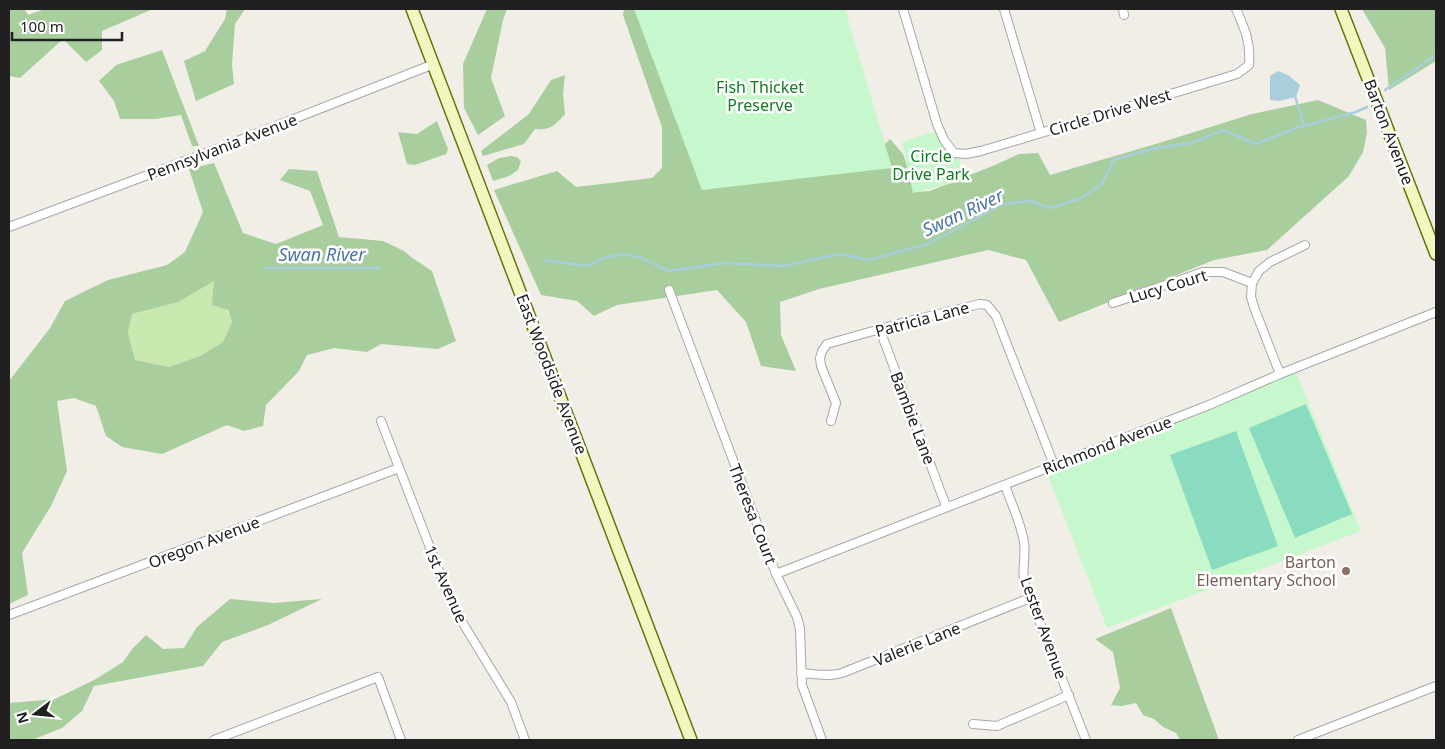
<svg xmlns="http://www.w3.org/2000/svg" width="1445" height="749" font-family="'Noto Sans',sans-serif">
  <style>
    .grass { fill: #c8e8af }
    .forest { fill: #a9ce9e; fill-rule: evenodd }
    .park { fill: #c7f8cd }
    .pitch { fill: #89dcc0 }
    .water { fill: #a9cedc }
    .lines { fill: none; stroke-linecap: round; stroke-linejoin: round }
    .stream { stroke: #a9cedc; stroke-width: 2.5 }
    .street-casing { stroke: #a7a7a7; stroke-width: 10 }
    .secondary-casing { stroke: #647509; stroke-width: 14 }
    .street { stroke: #fff; stroke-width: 8 }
    .secondary { stroke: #f1f7be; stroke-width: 11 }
    .education-dot { fill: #8d6e63; stroke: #fff; stroke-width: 2 }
    .labels { text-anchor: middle; stroke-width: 5; stroke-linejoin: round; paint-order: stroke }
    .park-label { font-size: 16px; fill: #107c1f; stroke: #fff }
    .street-label { font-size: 16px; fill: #202020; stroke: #fff }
    .education-label { font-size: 16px; fill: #785e54; stroke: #fff; text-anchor: end }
    .water-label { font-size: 18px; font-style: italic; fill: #4c74a5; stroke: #fff }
  </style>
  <rect width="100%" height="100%" fill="#f0eee7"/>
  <path class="grass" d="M214,280L232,322L223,342L200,356L169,367L135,360L128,333L132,314L178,302Z"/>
  <path class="forest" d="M9,9H25L28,15L45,9H153L102,31V50L86,62L63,39L20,78L9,76Z
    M227,9H245L235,24L232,64L234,84L196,101L184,61L205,51L225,19Z
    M487,9H507L503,20L491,78L505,116L478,135L464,108L463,64Z
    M624,9H838L885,144L890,139L903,154L916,192L930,191L995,165L1019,154L1038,153L1050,175L1159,143L1252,114L1318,100L1366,120L1367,133L1363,152L1349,176L1267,250L1214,260L1059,322L1026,260L988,250L819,289L780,302L781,335L796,371L761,366L746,322L717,290L617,305L594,316L577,301L541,295L494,190L557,171L576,187L652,178L662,168V127L623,15Z
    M1362,9H1436V61L1389,90L1385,48Z
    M162,50L199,146H192L181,115L155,119H120L114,101L99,81L116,65Z
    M565,75L563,94L565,114C555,125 550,131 535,129L524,144L483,156L481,151L529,114L551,80Z
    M437,121L448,149L446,154L415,165L407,164L398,132L417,134Z
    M511,156L517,157L521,161L518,170L509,176L493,181L487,165L499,158Z
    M214,163L243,233L276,244L323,225L310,191L280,180L289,169L317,171L339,237L383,241L404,251L411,257L432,271L456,341L438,349L381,344L367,352L334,348L307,355L299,371L266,405L263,426L244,431L227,425L162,454L122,447L106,436L96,406L74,398L57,401L67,471L51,506L22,553L28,595L9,604V381L50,328L65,301L108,280L167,265L185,252L203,212L189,169ZM214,281L212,305L228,310L232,322L223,342L200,356L169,367L135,360L128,333L132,314L178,302Z
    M230,599L274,603L322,599L268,625L222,642L203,666L94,686L82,711L62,728L32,740H9V703L55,699L96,679L123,662L133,648L146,635L163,649L184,648L197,627Z
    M1171,608L1219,740H1180L1176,733L1163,727L1154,719L1143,715L1136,703L1122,706L1111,705L1120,688L1113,652L1095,639Z"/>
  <path class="park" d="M634,9H845L892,168L702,190Z
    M936,131L961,157L957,182L913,193L902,142Z
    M1296,372L1361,531L1107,628L1046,470Z"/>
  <path class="pitch" d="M1306,404L1352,514L1295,538L1249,428Z
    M1236,431L1278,546L1212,570L1170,455Z"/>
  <path class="water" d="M1278,71L1288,75L1300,85L1296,97L1279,101L1270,100V76Z"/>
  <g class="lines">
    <path class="stream" d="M1385,90L1436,55
      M1295,96L1304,126
      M544,260L587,266L604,258L623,254L642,258L668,271L725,263L783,266L840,254L868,260L928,244L1003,204L1029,201L1051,208L1081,198L1102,184L1113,160L1155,148L1192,143L1223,130L1256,144L1296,128L1356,112L1367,107
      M265,268H379"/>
    <defs>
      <path id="street" d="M903,9L937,124L944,140L954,153L966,154L981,151L1237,74L1249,65C1251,43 1245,29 1236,9
        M1004,9L1041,133
        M1123,9L1124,15
        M9,227L217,149L434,64
        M669,290L776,574L797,617L800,629L802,685L822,740
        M1113,303L1203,272H1223L1252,283
        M880,330L946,506
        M1280,374L1255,310L1251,297L1252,283L1259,271L1270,262L1305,245
        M381,421L453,607L511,702L525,740
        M831,421L836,403L821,366L820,358L822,351L827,344L905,322L980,304L987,305L996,316L1054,465
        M1005,485C1011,503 1021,523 1024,542C1026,556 1022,569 1024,582L1086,740
        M776,574L1209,405L1280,374L1436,312
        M9,615L399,468
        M801,673C815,674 828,677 842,673L1030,598
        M973,724L997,726L1069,695
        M214,740L378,677L401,740
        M1298,740L1436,686"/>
      <path id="secondary" d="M412,9L691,740
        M1341,9L1436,254"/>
    </defs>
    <use href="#street" class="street-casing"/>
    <use href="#secondary" class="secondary-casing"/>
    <use href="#street" class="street"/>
    <use href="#secondary" class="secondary"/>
  </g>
  <circle class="education-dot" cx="1346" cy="571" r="5"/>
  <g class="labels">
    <g class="park-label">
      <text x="760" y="93">Fish Thicket<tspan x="760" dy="18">Preserve</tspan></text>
      <text x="931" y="162">Circle<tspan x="931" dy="18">Drive Park</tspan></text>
    </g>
    <g class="street-label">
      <text transform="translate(1110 112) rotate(-17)" y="6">Circle Drive West</text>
      <text transform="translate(1389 132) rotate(69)" y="6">Barton Avenue</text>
      <text transform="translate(222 147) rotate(-21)" y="6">Pennsylvania Avenue</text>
      <text transform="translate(1168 286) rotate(-17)" y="6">Lucy Court</text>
      <text transform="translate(922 319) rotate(-15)" y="6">Patricia Lane</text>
      <text transform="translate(552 374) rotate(69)" y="6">East Woodside Avenue</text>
      <text transform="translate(913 418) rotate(69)" y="6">Bambie Lane</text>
      <text transform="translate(1107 445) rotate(-21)" y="6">Richmond Avenue</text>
      <text transform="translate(753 514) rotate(69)" y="6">Theresa Court</text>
      <text transform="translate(204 542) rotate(-21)" y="6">Oregon Avenue</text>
      <text transform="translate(446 584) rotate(66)" y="6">1st Avenue</text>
      <text transform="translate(1044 628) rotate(70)" y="6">Lester Avenue</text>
      <text transform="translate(917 644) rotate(-22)" y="6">Valerie Lane</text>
    </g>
    <g class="education-label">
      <text x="1336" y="568">Barton<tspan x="1336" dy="18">Elementary School</tspan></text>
    </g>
    <g class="water-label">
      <text transform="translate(963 213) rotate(-25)" y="6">Swan River</text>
      <text x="322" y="261">Swan River</text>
    </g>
  </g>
  <rect width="1445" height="749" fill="none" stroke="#202020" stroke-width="20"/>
  <g transform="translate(35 714) rotate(254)" stroke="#ffffff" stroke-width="4" paint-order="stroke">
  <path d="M0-4L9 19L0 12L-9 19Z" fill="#202020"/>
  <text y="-8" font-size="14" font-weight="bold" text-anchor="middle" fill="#202020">N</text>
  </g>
  <path d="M12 32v8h110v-8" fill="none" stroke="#202020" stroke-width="2.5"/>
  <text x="20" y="32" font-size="15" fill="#202020" stroke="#ffffff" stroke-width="4" paint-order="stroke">100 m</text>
</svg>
